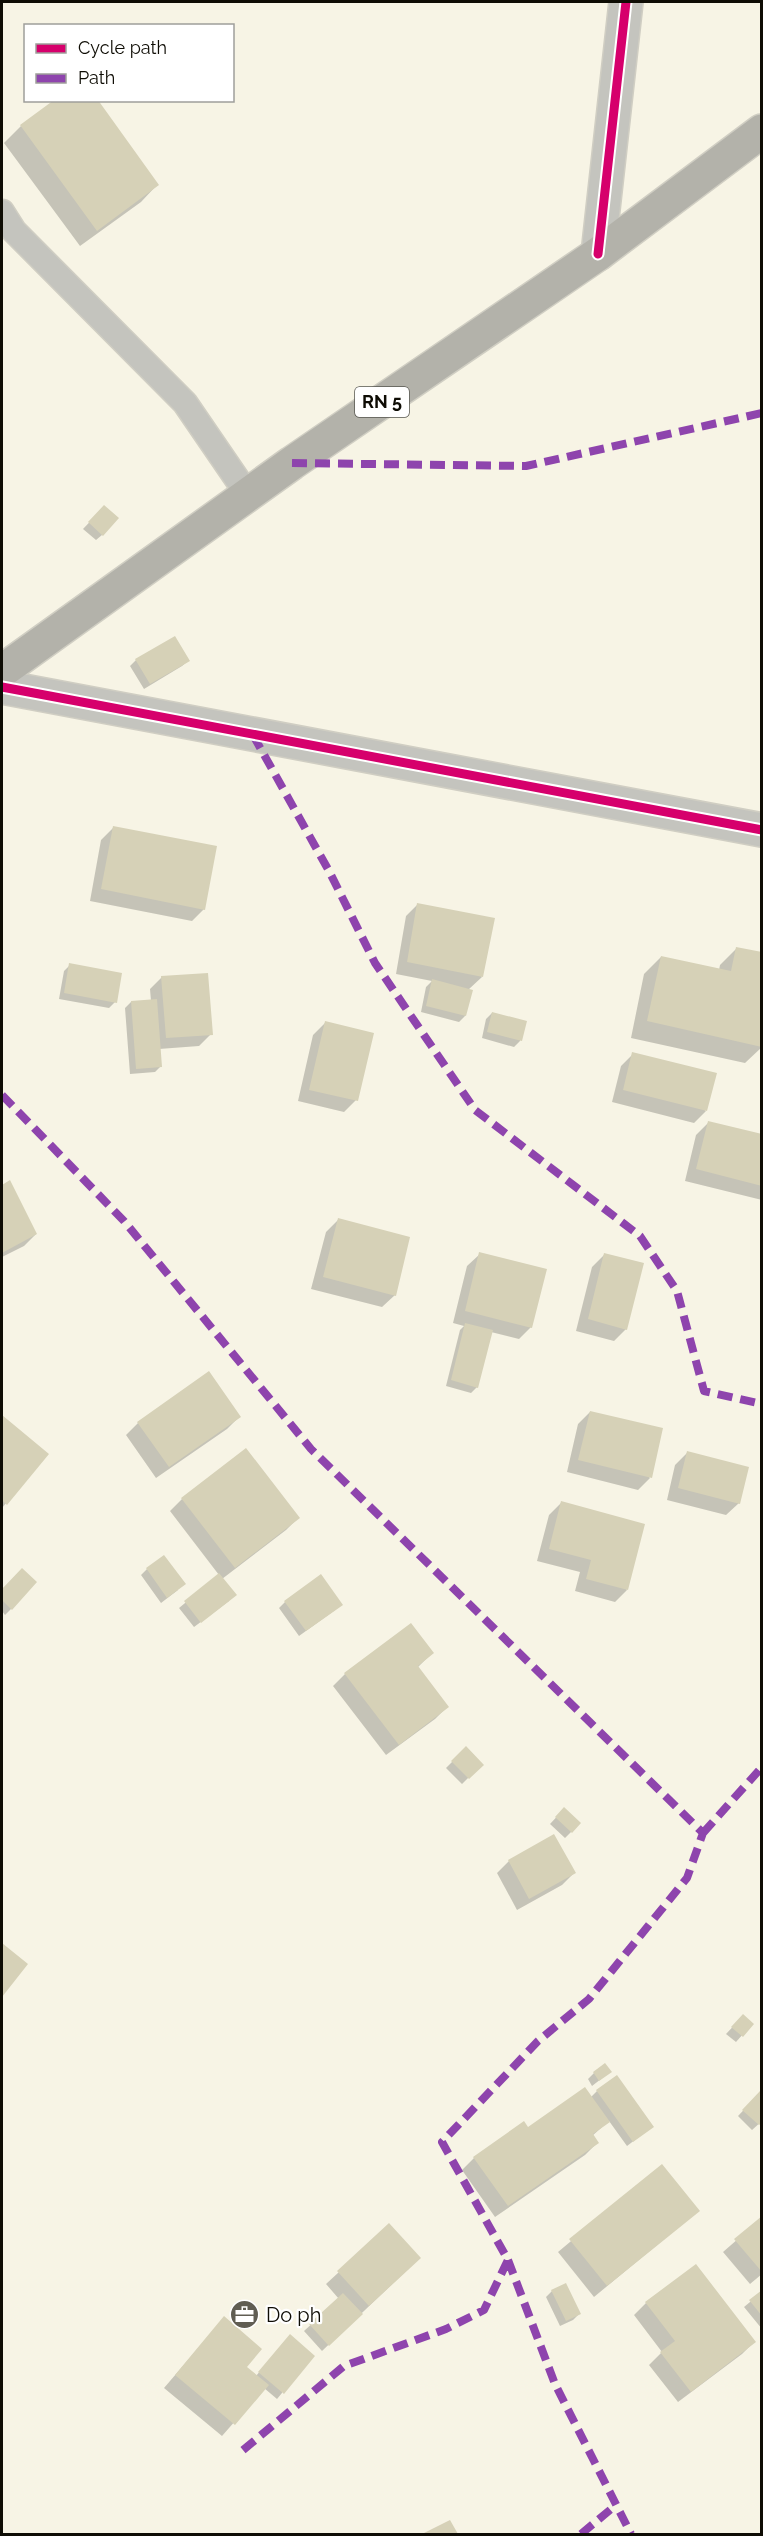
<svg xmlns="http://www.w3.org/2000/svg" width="763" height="2536" font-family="Raleway,sans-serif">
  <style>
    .shadow { fill: #0003 }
    .building { fill: #d6d1b7 }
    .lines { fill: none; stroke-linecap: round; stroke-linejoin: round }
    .lane-casing { stroke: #d0cec3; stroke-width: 27 }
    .street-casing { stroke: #d0cec3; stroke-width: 36 }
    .primary-casing { stroke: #d0cec3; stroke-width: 36 }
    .lane { stroke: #c4c4be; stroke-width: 24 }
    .street { stroke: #c4c4be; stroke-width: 33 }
    .primary { stroke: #b3b2aa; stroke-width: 33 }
    .quiet { stroke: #8e44ad; stroke-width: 8; stroke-dasharray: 15 8; stroke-linecap: butt }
    .cycleway-casing { stroke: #fff; stroke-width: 13 }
    .cycleway { stroke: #d6006c; stroke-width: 9 }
    .labels { text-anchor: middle; stroke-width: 4.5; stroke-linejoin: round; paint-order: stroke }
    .shield { fill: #fff; stroke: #56554f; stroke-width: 1.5 }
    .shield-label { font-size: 18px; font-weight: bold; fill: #0e0c04 }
    .poi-label { font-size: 20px; fill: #0e0c04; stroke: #fff; text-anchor: start }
  </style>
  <rect width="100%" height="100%" fill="#f7f4e5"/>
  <path class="shadow" d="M21,126L157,185L141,202L80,246L4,143Z
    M104,507L102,535L96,540L83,529Z
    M136,660L188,661L182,666L144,689L130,666Z
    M113,828L204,909L192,921L90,901L101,840Z
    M418,904L482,977L468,990L465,1016L459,1022L421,1012L426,987L432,981L396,974L406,916Z
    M737,948L762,954V1047L745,1063L631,1038L644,974L661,957L719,970L720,965Z
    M70,965L115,1002L109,1008L59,999L64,971Z
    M162,977L211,1034L199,1046L159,1049L161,1066L155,1072L130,1074L125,1008L131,1002L151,1001L150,989Z
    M492,1013L525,1022L520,1041L514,1047L482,1038L486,1019Z
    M325,1023L356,1100L344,1112L298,1101L313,1035Z
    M633,1054L706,1111L694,1123L612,1102L621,1066Z
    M708,1123L762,1136V1200L685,1181L696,1135Z
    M9,1182L36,1234L24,1246L2,1257V1186Z
    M338,1220L395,1295L382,1307L311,1289L326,1232Z
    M480,1254L531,1327L519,1339L491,1332L477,1387L471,1393L446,1386L460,1330L464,1326L453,1323L467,1266Z
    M604,1255L626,1329L614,1341L576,1331L592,1267Z
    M209,1373L239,1417L227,1429L156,1478L126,1435L138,1423Z
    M590,1412L650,1478L638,1490L567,1472L578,1424Z
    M2,1417L47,1454L2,1508Z
    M687,1453L739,1503L726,1515L667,1500L675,1465Z
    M182,1499L298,1518L286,1530L222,1579L229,1601L194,1627L179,1608L219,1575L170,1511Z
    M561,1503L627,1590L615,1602L575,1591L580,1572L537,1561L549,1515Z
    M147,1569L178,1590L161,1603L141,1575Z
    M22,1570L11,1609L5,1615L2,1611V1591Z
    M285,1602L335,1610L299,1636L279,1608Z
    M432,1653L417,1668L447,1707L435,1719L386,1755L333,1686L345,1674Z
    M465,1749L481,1765L462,1784L446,1768Z
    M564,1809L579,1824L565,1838L550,1824Z
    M509,1861L574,1873L562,1885L517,1910L497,1873Z
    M2,1945L26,1964L2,1994Z
    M743,2016L752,2024L736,2042L726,2034Z
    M610,2072L592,2086L588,2079L594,2073Z
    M597,2091L652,2127L627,2146L609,2121L592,2136L597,2143L585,2155L495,2217L462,2170L474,2158L591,2097Z
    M760,2093L762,2121L752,2130L738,2116Z
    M661,2166L698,2211L594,2297L558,2252Z
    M762,2218V2274L750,2284L723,2252Z
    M389,2226L407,2270L322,2351L304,2331L339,2299L326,2284Z
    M552,2291L579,2314L573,2320L560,2326L546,2297Z
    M762,2292V2329L744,2307Z
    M646,2303L754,2342L742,2354L678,2402L649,2365L662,2352L634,2315Z
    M224,2318L245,2367L256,2376L284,2342L282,2393L277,2399L264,2388L222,2436L164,2388Z"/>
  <path class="building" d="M54,100H98L159,185L97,231L20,125Z
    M104,505L119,518L103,536L88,522Z
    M175,636L190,661L150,684L135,659Z
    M113,826L217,846L205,910L101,889Z
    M417,903L495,918L483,977L407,962Z
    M736,947L762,952V1047L647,1021L661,956L731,971Z
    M69,963L122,973L117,1003L64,993Z
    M208,973L213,1035L166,1038L161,976Z
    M432,979L473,990L466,1016L426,1006Z
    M157,999L162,1067L136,1069L131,1001Z
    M492,1012L527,1021L522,1041L487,1032Z
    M325,1021L374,1033L358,1101L309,1090Z
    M632,1052L717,1073L707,1111L623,1090Z
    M708,1121L762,1134V1186L696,1169Z
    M10,1180L37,1234L2,1253V1185Z
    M338,1218L410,1237L396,1296L323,1277Z
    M479,1252L547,1269L532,1328L465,1311Z
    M604,1253L644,1263L627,1330L588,1319Z
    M465,1323L493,1330L478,1388L451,1380Z
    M209,1371L241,1417L169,1467L137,1422Z
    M590,1411L663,1428L652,1478L578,1460Z
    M2,1415L49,1454L7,1505L2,1500Z
    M246,1448L300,1518L235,1568L181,1498Z
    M687,1451L749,1467L740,1504L678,1488Z
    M561,1501L645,1524L628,1590L586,1579L591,1560L549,1549Z
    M164,1555L186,1584L167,1598L146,1568Z
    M22,1568L37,1582L12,1610L2,1600V1589Z
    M219,1573L237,1595L201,1623L184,1601Z
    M321,1574L343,1605L306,1631L284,1601Z
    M411,1623L434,1653L418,1666L449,1707L399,1745L344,1673Z
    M466,1746L484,1765L469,1779L451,1761Z
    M564,1807L581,1823L572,1833L555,1817Z
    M554,1834L576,1873L529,1899L508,1860Z
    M2,1943L28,1964L2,1997Z
    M743,2014L754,2024L743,2037L731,2027Z
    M605,2063L612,2072L599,2081L593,2072Z
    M617,2075L654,2127L633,2142L596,2090Z
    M585,2087L610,2122L593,2134L599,2143L508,2206L473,2157L524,2121L528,2127Z
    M760,2091L762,2123L759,2125L742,2110Z
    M662,2164L700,2211L607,2286L569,2239Z
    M762,2216V2272L734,2239Z
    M389,2223L421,2258L369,2306L337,2271Z
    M696,2264L756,2342L691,2392L660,2352L675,2341L645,2302Z
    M566,2283L581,2314L566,2321L551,2290Z
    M762,2290V2316L749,2300Z
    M343,2293L363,2314L329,2346L309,2324Z
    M224,2316L262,2349L247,2367L269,2385L235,2425L175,2375Z
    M290,2334L315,2356L284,2394L258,2372Z
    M450,2520L458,2534H422Z"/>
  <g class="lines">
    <defs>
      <path id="lane" d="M2,212L14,231L185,403L248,495"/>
      <path id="street" d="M598,254L626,2
        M2,687L762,830"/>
      <path id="primary" d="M2,671L292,463L598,254L762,131"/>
    </defs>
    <use href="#lane" class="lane-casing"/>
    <use href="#street" class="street-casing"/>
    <use href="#primary" class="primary-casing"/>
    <use href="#lane" class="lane"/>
    <use href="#street" class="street"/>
    <use href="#primary" class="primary"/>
    <path class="quiet" d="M292,463L526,466L762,413
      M253,735L329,871L375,963L475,1110L640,1236L677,1291L704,1391L762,1404
      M2,1095L124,1221L311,1449L703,1833L687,1878L589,1999L538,2041L442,2142L508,2260L484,2310L446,2329L344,2366L242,2451
      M703,1833L762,1767
      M508,2260L555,2384L631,2534
      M581,2534L616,2505"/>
    <defs>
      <path id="cycleway" d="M598,254L626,2
        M2,687L762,830"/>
    </defs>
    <use href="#cycleway" class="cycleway-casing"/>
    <use href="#cycleway" class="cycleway"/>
  </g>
  <defs>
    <symbol id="office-disc" viewBox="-11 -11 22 22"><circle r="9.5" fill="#605d53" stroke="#fff"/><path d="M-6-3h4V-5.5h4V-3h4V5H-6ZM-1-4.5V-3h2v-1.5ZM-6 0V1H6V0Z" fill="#fff"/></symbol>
  </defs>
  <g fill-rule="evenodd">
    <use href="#office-disc" x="228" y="2298" width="33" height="33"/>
  </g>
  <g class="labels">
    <rect class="shield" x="355" y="387" width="54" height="30" rx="4.5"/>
    <g class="shield-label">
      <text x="382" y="408">RN 5</text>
    </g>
    <g class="poi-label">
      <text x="266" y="2322">Do ph</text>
    </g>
  </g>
  <rect width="763" height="2536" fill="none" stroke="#0e0c04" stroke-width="6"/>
  <rect x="24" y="24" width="210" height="78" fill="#ffffff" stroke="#9f9e9b" stroke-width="1.5"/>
  <rect x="36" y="44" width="30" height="9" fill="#d6006c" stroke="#9f9e9b" stroke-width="1.5"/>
  <text x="78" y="54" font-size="18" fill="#0e0c04">Cycle path</text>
  <rect x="36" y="74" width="30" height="9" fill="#8e44ad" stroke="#9f9e9b" stroke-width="1.5"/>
  <text x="78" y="84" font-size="18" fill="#0e0c04">Path</text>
</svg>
